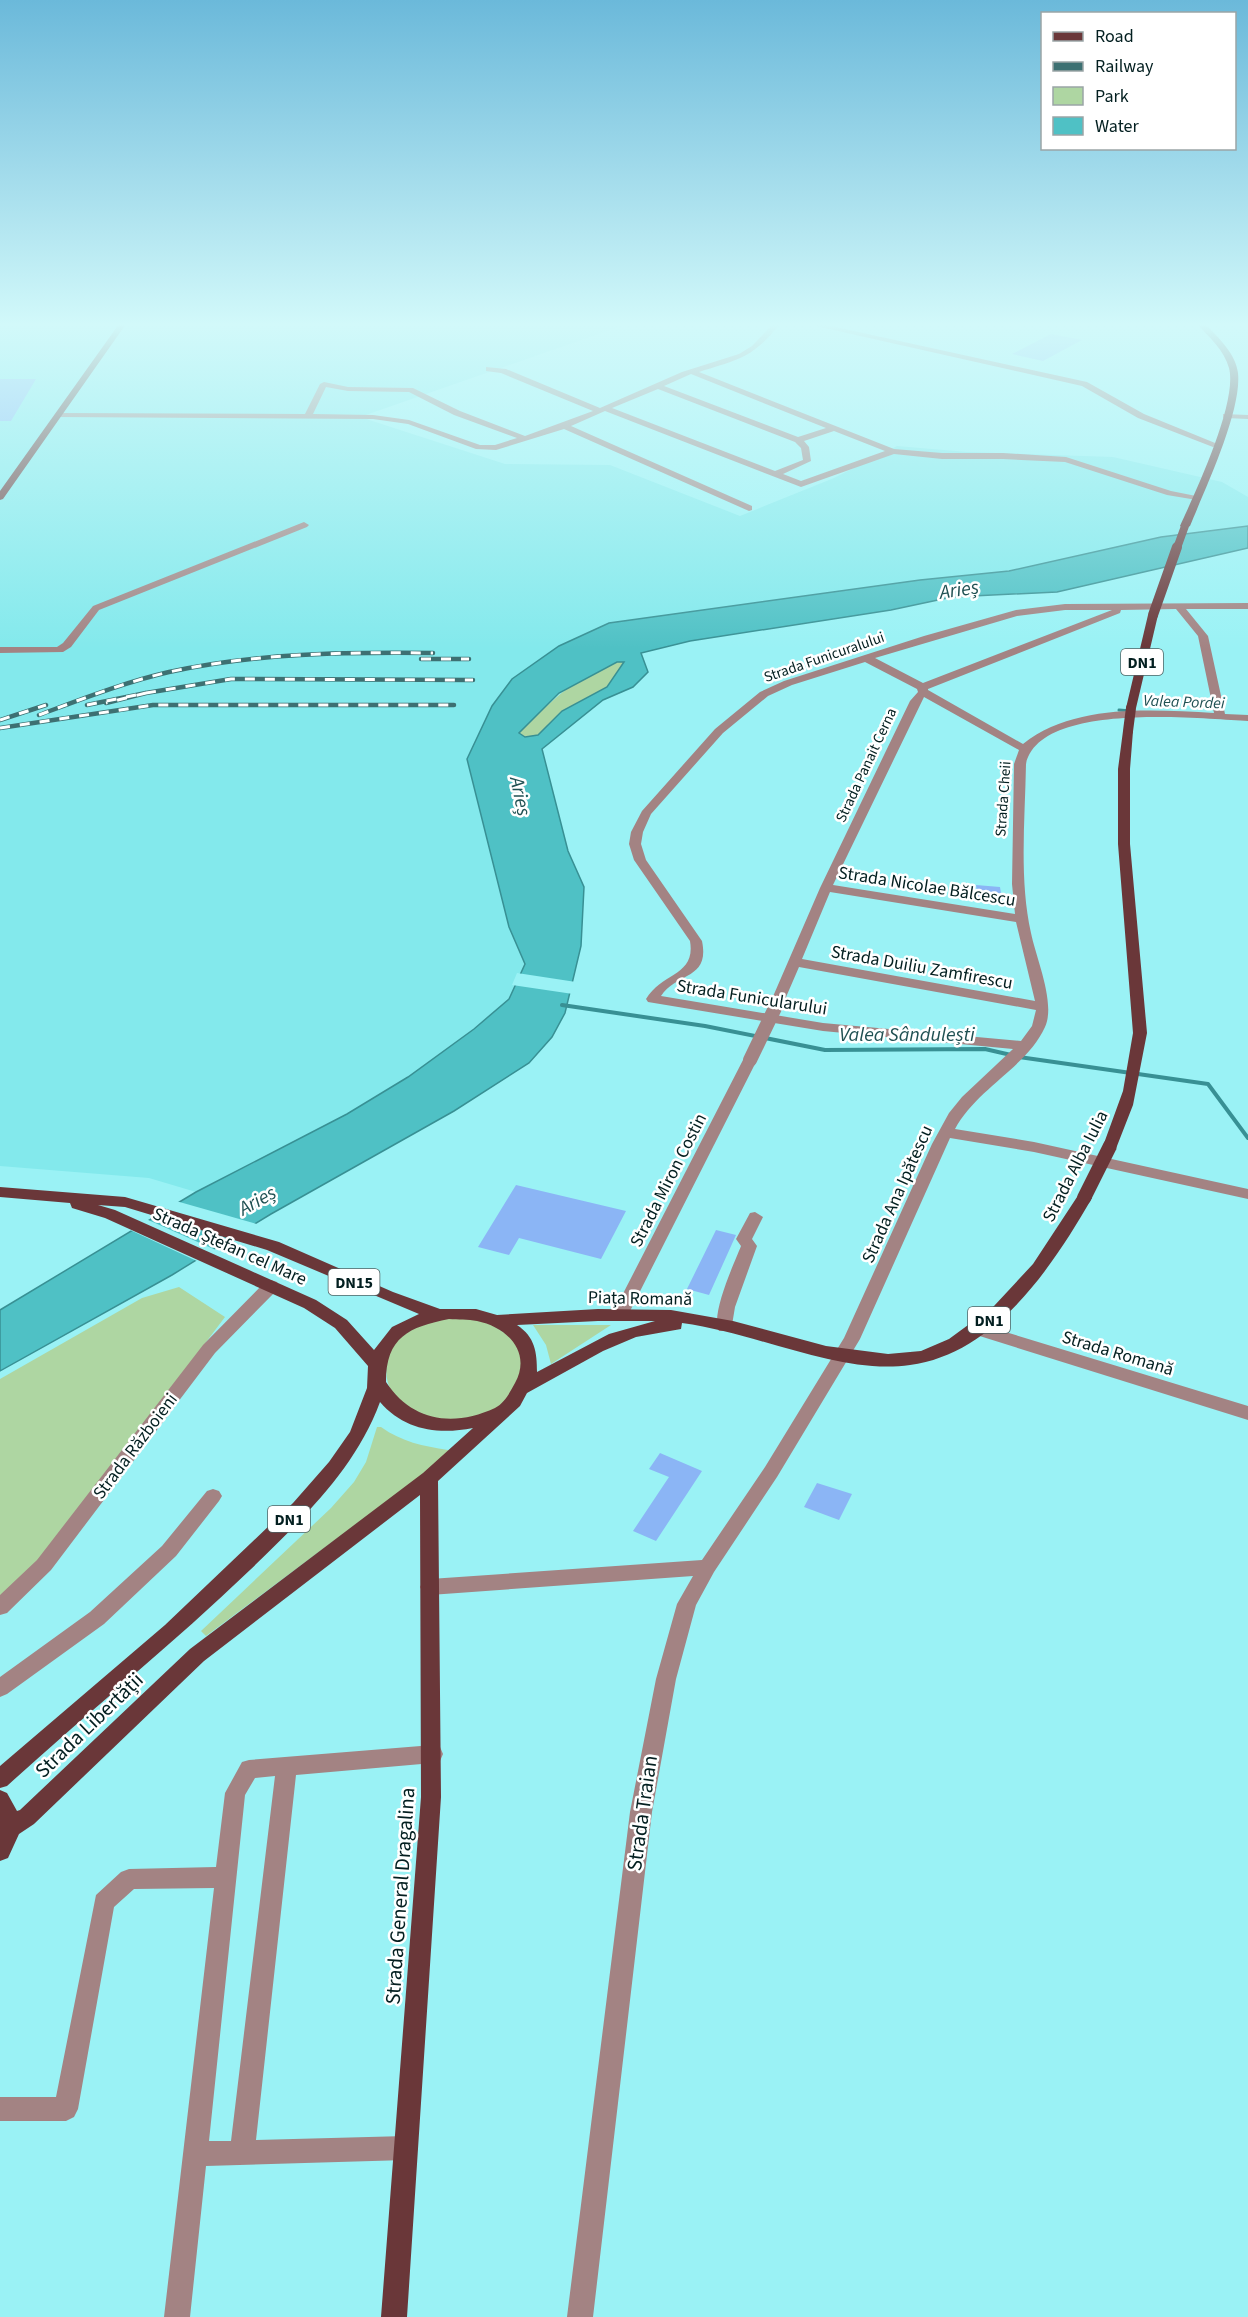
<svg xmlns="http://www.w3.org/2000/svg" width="1248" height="2317" font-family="'Source Sans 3',sans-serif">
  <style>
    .built { fill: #83e9ec }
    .green { fill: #aed6a2 }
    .water { fill: #4fc1c5; stroke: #389094; stroke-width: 1.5; fill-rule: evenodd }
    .pier { fill: #9af2f5 }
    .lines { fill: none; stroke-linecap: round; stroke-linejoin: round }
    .stream-far1 { stroke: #389094; stroke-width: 3 }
    .stream { stroke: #389094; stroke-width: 4 }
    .building { fill: #8bb5f5 }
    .minor { fill: #a38383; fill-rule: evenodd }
    .major { fill: #6a3739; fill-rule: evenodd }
    .rail-casing { stroke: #3d7072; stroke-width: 4.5 }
    .rail { stroke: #fff; stroke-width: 3; stroke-dasharray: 10; stroke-linecap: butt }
    .minor-bridge { stroke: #a38383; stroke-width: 14 }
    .major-bridge-far2 { stroke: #6a3739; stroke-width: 8 }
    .major-bridge-far1 { stroke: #6a3739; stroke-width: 10 }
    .major-bridge { stroke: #6a3739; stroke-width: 14 }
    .labels { text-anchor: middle; stroke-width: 5; stroke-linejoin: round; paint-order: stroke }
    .far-street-label { font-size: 15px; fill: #031f20; stroke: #fff }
    .shield { fill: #fff; stroke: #4f6263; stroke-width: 1.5 }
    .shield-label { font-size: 16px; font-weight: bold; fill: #031f20 }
    .far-water-label { font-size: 16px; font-style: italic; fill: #205153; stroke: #fff }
    .street-label { font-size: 18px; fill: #031f20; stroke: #fff }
    .water-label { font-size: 20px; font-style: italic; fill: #205153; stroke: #fff }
    .near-street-label { font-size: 21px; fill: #031f20; stroke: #fff }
  </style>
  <rect width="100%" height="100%" fill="#9af2f5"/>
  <path class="built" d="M0,324H627L360,417L505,464L610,465L740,516L834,478L897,446L967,452L1113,457L1222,482L1248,497V526L1161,537L1009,571L920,580L609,623L559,646L512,679L492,706L467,759L509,927L525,964L509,999L474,1029L408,1077L347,1114L196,1192L149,1178L0,1166Z"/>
  <path class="green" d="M625,661L607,687L562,711L538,735L525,737L519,733C546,706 585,666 625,661Z
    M179,1287L225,1317L40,1562L0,1600V1379L142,1298Z
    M436,1319H484L519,1343L525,1367C519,1378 513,1395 504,1403C471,1435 377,1422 387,1362C388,1350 396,1340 406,1333C415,1327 426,1323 436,1319Z
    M533,1325H611L551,1364L546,1345Z
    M377,1427H381C402,1442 423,1446 448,1450L449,1455L206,1636L201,1631L331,1508L354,1482L366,1462Z"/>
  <path class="water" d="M1248,526V548L1057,592L952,597L891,610L690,641L641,653L648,672L633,687L603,700L542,749L568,851L584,887L581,946L565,1013L552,1037L529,1063L454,1111L271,1214L172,1275L0,1371V1310L196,1192L347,1114L408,1077L474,1029L509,999L525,964L509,927L467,759L492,706L512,679L559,646L609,623L920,580L1009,571L1161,537ZM617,662H624L607,687L562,711L538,735L525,737L519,733L559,693Z"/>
  <path class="pier" d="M517,973L576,982L573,994L512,985Z
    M176,1201L260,1225L237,1239L155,1214Z
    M146,1219L218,1251L199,1262L128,1229Z"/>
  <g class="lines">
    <path class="stream-far1" d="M1119,710L1131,711"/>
    <path class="stream" d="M562,1005L705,1026L825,1050L985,1049L1011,1055
      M1019,1057L1208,1084L1248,1138"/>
  </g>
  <path class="building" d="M1051,334L1082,340L1043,361L1012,354Z
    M0,379H36L11,421H0Z
    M976,885L1000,887L1002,900L978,899Z
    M516,1185L626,1211L601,1259L519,1238L509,1255L478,1247Z
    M716,1230L736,1235L709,1295L687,1289Z
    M660,1453L702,1471L656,1541L633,1531L669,1477L649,1469Z
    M817,1483L852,1494L839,1520L804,1507Z"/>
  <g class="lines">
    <path class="minor" d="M773,324H780C751,359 740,359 699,372L894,449L942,453H1003L1066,457L1171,491L1201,497L1197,500L1167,495L1065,462L1003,459H942L894,454L801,487L605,411L571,426L752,506V510L749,511L564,429L496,450L476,449L408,424L373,419L59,417L55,415L59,413L305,414L320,384L324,382L348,387L413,388L460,411L525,436L593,411L501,373L486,371V367L506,369L600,408L682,372L739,354L752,346ZM691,374L826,428L798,437L664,386ZM326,387L348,391L409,392L454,415L517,438L495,445H480L409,420L373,415L313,414ZM658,389L795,442L801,448L803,460L775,471L612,408ZM834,431L885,451L801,481L783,474L811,461L809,447L804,441Z
      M807,324H822L1087,382L1144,414L1220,445L1213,447L1138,418L1082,386Z
      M1223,414L1248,415V419L1226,418H1223Z
      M304,522L309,525L307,527L99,610L71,647L63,652L0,653V647H57L63,643L93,606Z
      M1248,603V609H1186L1208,636L1225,714L1248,715V721C1199,719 1040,701 1026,764C1025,820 1019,879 1031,933C1036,958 1056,1003 1045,1027C1027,1067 977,1088 955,1129L1034,1142L1248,1189V1199L1034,1152L950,1138L860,1339L777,1477L714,1572L696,1605L676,1679L652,1812L593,2317H567L630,1812L656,1679L677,1604L693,1576L430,1595L423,1593L420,1587L423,1581L430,1579L702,1560L765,1467L844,1338L932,1144L949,1113L962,1097L1013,1049L823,1031L648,1002L646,999C662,972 696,976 690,941L634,860L629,844L631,832L642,811L715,729L760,692L784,681L924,636L1016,610L1065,604ZM1176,609L1198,636L1214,713C1152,710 1075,703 1023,744L928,690V689L1120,613L1121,610ZM1065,610H1112L923,683L875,658L1017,616ZM865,662L917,689L918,692L910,701L820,888L768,1008L770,1011H780L799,967L1036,1010L1032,1026L1021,1041L823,1023L661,996C677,972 710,980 702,941L646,860L641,844L643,832L651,814L723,733L768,696L792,685ZM924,697L1019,750L1014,764L1012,884L1015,914L833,885ZM830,892L1016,922L1035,1001L802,959Z
      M750,1056L757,1060L627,1317L625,1321H613L611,1317L743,1060Z
      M755,1212L763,1217L752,1239L757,1246L735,1307L731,1331H719C710,1315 734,1264 741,1246L736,1239L750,1213Z
      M271,1280L277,1282L279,1286L277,1290L215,1353L51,1570L7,1613L0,1615V1595L37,1560L203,1345L265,1282Z
      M976,1323L1248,1406V1420L970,1333L968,1329L970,1325Z
      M213,1489L219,1491L222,1496L219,1501L176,1556L104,1624L7,1694L0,1697V1677L90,1612L162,1546L207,1491Z
      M433,1745L440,1747L443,1754L440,1761L433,1763L296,1775L256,2140L406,2136L415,2139L418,2148L415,2157L406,2160L206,2166L190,2317H164L214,1888L134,1889L114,1907L78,2109L74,2117L66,2121H0V2097H56L96,1895L121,1872L129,1869L216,1867L225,1793L242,1762L249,1760ZM275,1776L231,2141H209L245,1795L255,1778Z"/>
    <path class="major" d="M119,324H126L3,499L0,500V491Z
      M1197,324H1205C1218,337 1236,354 1238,373C1242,411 1205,489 1190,526L1185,529L1180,526C1195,493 1238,402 1229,368C1224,350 1210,338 1197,324Z
      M1153,612L1158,615L1136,708L1131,711L1126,708L1148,615Z
      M1128,728L1133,731L1130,769V844L1147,1033L1133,1105L1117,1146L1110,1151L1103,1146L1123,1091L1133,1033L1118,844V769L1123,731Z
      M0,1187L125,1197L279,1242L393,1292L440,1309H476L497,1315L598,1309L671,1310L733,1321L826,1346L888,1354L921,1351L949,1339L994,1306L1033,1264L1079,1194H1089L1092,1198C1052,1267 996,1353 910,1365C883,1369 855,1365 828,1359C779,1348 732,1330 682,1323L681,1329L636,1337L603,1351L527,1393L520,1406L438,1481L441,1797L407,2317H381L421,1797L420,1495L204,1661L34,1824L19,1834L8,1858L0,1861V1790L7,1793L17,1811L20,1810L190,1649L423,1473L473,1428C438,1435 404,1430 380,1402C355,1470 301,1520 250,1570C172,1645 87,1713 7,1786L0,1788V1766L165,1625L293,1503L329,1462L350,1432L367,1388L368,1366L335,1328L304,1308L105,1218L72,1208L70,1203L0,1197ZM98,1205L125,1207L267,1250L419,1314L392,1327L374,1350L347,1320L316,1300L115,1210ZM449,1319C458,1320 468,1319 477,1321C507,1327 532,1352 515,1383C510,1392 505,1403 495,1408C454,1427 412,1422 386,1382C386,1337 409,1327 449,1319ZM598,1321H655L609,1334L537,1372C537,1352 535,1337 517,1325Z"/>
    <defs>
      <path id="rail" d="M421,659H469
        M146,693L231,679L473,680
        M87,705L146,693L106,703
        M39,715C82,699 125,682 169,672C256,653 345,652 433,653
        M0,720L46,705
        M0,728L153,705H454"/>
    </defs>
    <use href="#rail" class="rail-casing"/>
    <use href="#rail" class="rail"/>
    <path class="minor-bridge" d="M750,1060L775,1008"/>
    <path class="major-bridge-far2" d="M1177,548L1185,526"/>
    <path class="major-bridge-far1" d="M1153,615L1177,547
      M1128,731L1131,708"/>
    <path class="major-bridge" d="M1084,1198L1110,1146"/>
  </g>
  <linearGradient id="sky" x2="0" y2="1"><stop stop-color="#6bb9da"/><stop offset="0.5" stop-color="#d2f9fa"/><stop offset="1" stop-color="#d2f9fa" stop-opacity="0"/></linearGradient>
  <rect width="1248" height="649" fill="url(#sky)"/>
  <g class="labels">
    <g class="far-street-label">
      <text transform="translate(824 657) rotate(-19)" y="5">Strada Funicuralului</text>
      <text transform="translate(866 765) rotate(-65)" y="5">Strada Panait Cerna</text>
      <text transform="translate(1003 799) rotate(-86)" y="5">Strada Cheii</text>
    </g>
    <g class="shield">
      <rect x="1121" y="649" width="42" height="26" rx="4.5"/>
      <rect x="328.5" y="1269" width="51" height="26" rx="4.5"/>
      <rect x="968" y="1307" width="42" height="26" rx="4.5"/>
      <rect x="268" y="1506" width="42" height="26" rx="4.5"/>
    </g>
    <g class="shield-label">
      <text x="1142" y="668">DN1</text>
      <text x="354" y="1288">DN15</text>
      <text x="989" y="1326">DN1</text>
      <text x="289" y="1525">DN1</text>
    </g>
    <g class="far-water-label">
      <text transform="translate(1184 701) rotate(2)" y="6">Valea Pordei</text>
    </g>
    <g class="street-label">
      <text transform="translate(927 886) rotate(9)" y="6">Strada Nicolae Bălcescu</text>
      <text transform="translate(922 967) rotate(10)" y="6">Strada Duiliu Zamfirescu</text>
      <text transform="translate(752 997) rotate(9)" y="6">Strada Funicularului</text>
      <text transform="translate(1075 1166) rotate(-63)" y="6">Strada Alba Iulia</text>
      <text transform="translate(668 1180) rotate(-63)" y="6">Strada Miron Costin</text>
      <text transform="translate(897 1194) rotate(-66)" y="6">Strada Ana Ipătescu</text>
      <text transform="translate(230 1246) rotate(24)" y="6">Strada Ștefan cel Mare</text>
      <text transform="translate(640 1298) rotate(1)" y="6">Piața Romană</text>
      <text transform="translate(1118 1353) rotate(17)" y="6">Strada Romană</text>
      <text transform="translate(135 1446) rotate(-53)" y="6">Strada Războieni</text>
    </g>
    <g class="water-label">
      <text transform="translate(959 589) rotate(-8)" y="7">Arieș</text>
      <text transform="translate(521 796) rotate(78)" y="7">Arieș</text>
      <text x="907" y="1041">Valea Sândulești</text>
      <text transform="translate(257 1200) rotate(-29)" y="7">Arieș</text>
    </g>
    <g class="near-street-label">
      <text transform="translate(89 1725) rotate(-44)" y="7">Strada Libertății</text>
      <text transform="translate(642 1813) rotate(-82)" y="7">Strada Traian</text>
      <text transform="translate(400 1896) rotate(-86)" y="7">Strada General Dragalina</text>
    </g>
  </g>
  <rect x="1041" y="12" width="195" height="138" fill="#ffffff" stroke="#9aa5a6" stroke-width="1.5"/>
  <rect x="1053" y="32" width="30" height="9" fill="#6a3739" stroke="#9aa5a6" stroke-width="1.5"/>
  <text x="1095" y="42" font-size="18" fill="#031f20">Road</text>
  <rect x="1053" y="62" width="30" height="9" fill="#3d7072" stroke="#9aa5a6" stroke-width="1.5"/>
  <text x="1095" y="72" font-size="18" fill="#031f20">Railway</text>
  <rect x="1053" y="87" width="30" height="18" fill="#aed6a2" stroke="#9aa5a6" stroke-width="1.5"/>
  <text x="1095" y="102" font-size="18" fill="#031f20">Park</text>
  <rect x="1053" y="117" width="30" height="18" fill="#4fc1c5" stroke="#9aa5a6" stroke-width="1.5"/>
  <text x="1095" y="132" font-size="18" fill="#031f20">Water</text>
</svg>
